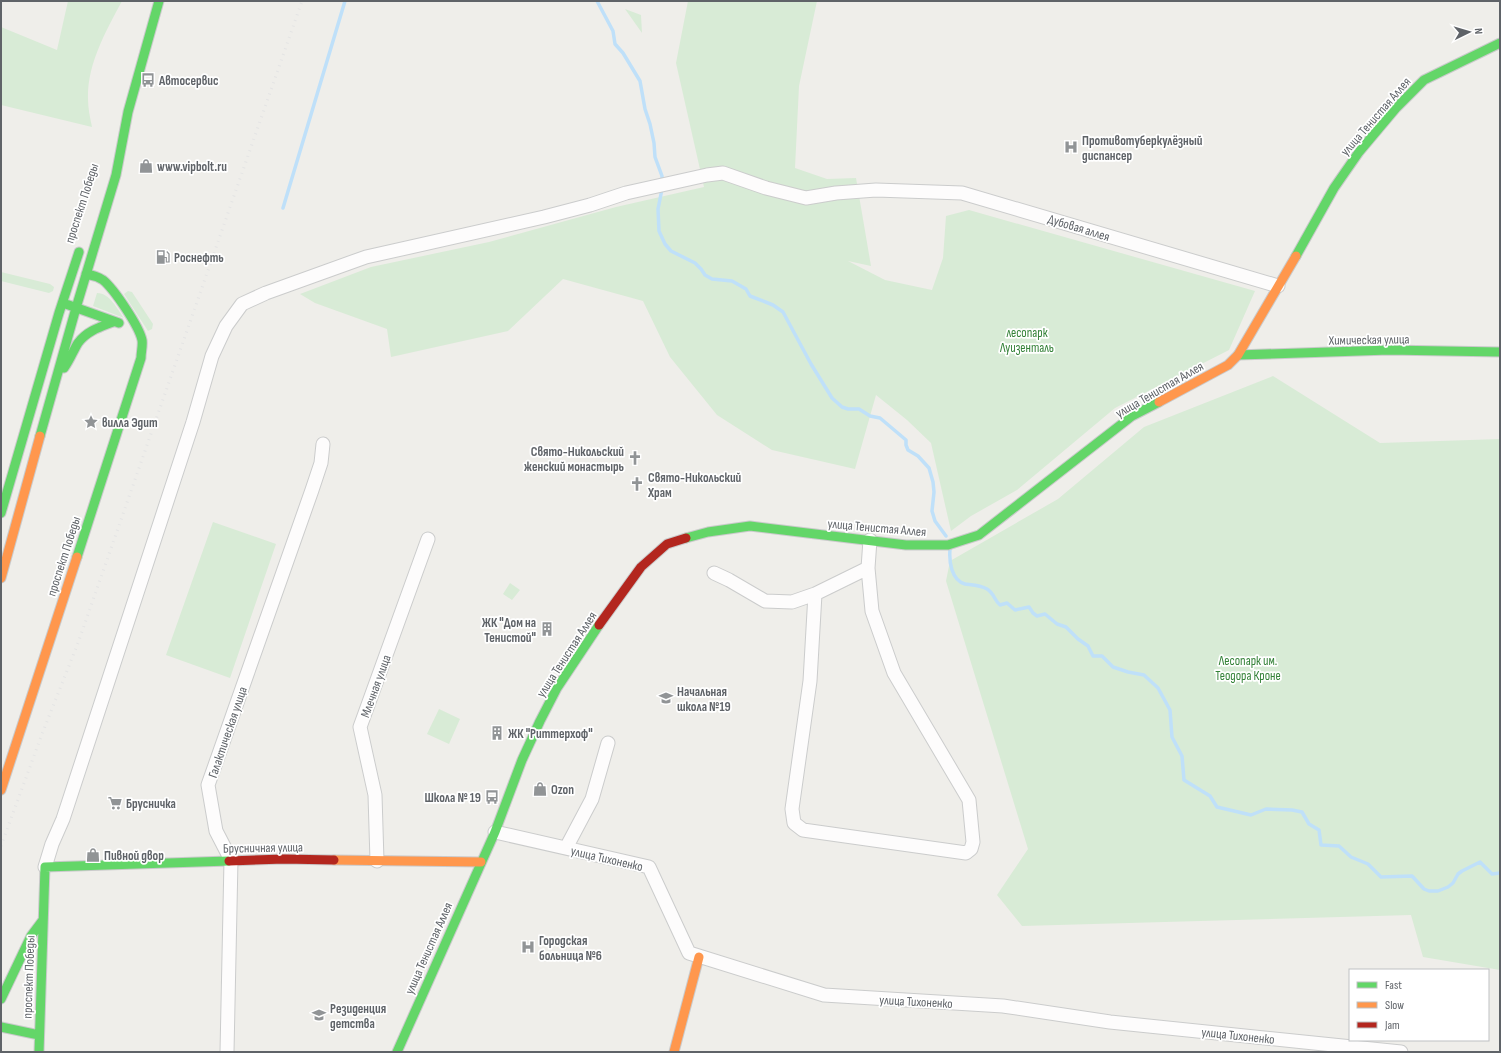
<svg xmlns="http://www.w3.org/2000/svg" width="1501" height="1053" font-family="'Sofia Sans Condensed',sans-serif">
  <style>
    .green { fill: #d8ebd6 }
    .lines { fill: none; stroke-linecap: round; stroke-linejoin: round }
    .stream { stroke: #bfe0f9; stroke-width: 3.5 }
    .street-casing { stroke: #cbcccc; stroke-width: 15 }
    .fast-casing { stroke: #cacacb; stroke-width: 11 }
    .slow-casing { stroke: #cacacb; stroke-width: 11 }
    .jam-casing { stroke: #cacacb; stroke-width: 11 }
    .street { stroke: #fdfcfc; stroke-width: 13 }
    .fast { stroke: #63d668; stroke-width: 9 }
    .slow { stroke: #ff974d; stroke-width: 9 }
    .jam { stroke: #b3261e; stroke-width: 9 }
    .rail { stroke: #e4e4e4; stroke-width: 3; stroke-dasharray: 1 5; stroke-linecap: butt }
    .labels { text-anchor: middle; stroke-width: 3.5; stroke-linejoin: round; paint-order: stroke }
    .poi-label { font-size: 13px; font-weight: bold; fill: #5f6368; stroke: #fff; text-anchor: start }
    .street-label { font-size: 13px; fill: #5f6368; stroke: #fff }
    .park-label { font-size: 13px; fill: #348238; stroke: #fff }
  </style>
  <rect width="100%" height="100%" fill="#efeeea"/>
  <path class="green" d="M68,1H122C106,31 87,64 88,99C88,108 90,118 92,127L1,105V27L57,50Z
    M688,1H817L799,86L795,168L827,179L856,178L871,266L848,261L885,280L932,290L943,258L946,216L969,210L1255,291L1229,350L1115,408L1017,490L971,516L951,531L931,443L907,420L876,395L855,469L772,450L717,415L670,357L643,301L563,279L508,331L391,357L387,329L315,303L300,294L371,267L489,242L616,207L704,187L676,63Z
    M625,9L641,15L642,33Z
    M1,272L50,284L54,287L53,291L49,293L1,281Z
    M128,291L132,292L153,324L152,329L148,331L124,294Z
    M97,293C110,293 117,309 124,318L93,306Z
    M1273,376L1380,443L1500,439V970L1423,957L1411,915L1022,926L997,895L1028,849L946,581L950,561L1058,499L1144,427Z
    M213,522L276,544L230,678L166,655Z
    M510,583L520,590L512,600L503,594Z
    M439,709L460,719L449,744L427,734Z"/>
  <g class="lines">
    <path class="stream" d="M597,1L613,31L615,44L623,53L640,81L645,109L650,124L654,143L655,157L662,176V182
      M662,189L658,209L659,231L665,244L671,251L695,263L701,269L705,275L712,279L732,281L746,289L750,296L773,305L783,312L811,364L832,398L842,407L848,409H859L870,416L880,418L906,440V445L908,450L918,456L929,468L933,482L934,492L932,511L935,521L946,536
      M283,208L345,1
      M950,549C949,561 951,580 965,584C973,585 980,585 987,589C994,593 994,600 1000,605L1007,603L1015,610L1029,607L1033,613L1037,616L1045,614L1057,624L1066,627L1078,639L1088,646L1093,656H1102L1113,667L1128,672L1144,675L1158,688L1170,710L1172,737L1182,756L1184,780L1210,796L1217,807L1251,815L1266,809L1292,810L1302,812L1309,824L1319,830L1321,845L1339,846L1351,857L1368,864L1381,877L1412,876L1424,889L1429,891H1438L1448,887L1453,883L1458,874L1462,871L1480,862L1492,874L1500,873"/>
    <defs>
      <path id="street" d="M714,573L729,580L765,601L792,602L815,594L868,568L870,540
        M815,594L810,681L792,809L794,823L803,830L966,853L971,849L973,842L969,800L894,673L872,611L868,568
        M495,832L649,867L689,953L824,995L1003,1006L1110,1022L1401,1052
        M566,848L592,799L608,743
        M377,861L375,795L360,727L428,539
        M45,867L52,844L63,819L193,422L212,356L226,326L242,304L266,293L366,257L544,217L590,205L626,193L707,175L723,173L766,188L806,198L836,193L876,190L962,193L1278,286
        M227,1052L231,860L216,831L208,785L312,490L321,463L323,444"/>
      <path id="fast" d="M1296,256L1334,188L1359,152L1396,108L1424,80L1500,43
        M63,303L119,323
        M1238,355L1389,350L1500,352
        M64,368C70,360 73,351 78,343C87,331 100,327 113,322
        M40,436L76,308L116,175L128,112L159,1
        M1,513L59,313L79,252
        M686,538L708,532L750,526L906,545H948L979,535L1132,416L1159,402
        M77,557L141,358C141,352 143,345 142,340C139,326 114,289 103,280C98,277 92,275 86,274
        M1,999L31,936L43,920
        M1,1027L39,1035
        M39,1052L45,867L229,861
        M397,1052L495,832L522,760L540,721L557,688L599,625"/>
      <path id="slow" d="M1159,402L1228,365L1238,355L1296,256
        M1,578L40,436
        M1,790L77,557
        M334,860L481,862
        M674,1052L699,957"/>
      <path id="jam" d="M599,625L641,567L667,544L686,538
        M229,861L284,859L334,860"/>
    </defs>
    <use href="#street" class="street-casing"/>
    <use href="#fast" class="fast-casing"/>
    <use href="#slow" class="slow-casing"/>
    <use href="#jam" class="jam-casing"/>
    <use href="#street" class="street"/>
    <use href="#fast" class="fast"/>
    <use href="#slow" class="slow"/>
    <use href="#jam" class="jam"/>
    <path class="rail" d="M1,846L42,734L78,643L302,1"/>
  </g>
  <defs>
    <symbol id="bus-bare" viewBox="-9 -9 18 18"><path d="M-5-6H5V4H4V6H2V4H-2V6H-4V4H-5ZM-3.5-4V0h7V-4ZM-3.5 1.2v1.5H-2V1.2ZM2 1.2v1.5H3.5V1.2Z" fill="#919496" stroke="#fff" stroke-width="2.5" paint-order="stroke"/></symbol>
    <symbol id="hospital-bare" viewBox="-9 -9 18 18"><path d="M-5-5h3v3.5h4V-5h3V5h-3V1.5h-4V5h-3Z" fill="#919496" stroke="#fff" stroke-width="2.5" paint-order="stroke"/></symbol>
    <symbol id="shop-bare" viewBox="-9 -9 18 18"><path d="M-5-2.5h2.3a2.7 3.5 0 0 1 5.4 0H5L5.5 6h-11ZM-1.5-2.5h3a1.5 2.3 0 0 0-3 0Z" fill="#919496" stroke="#fff" stroke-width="2.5" paint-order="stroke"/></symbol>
    <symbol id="fuel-bare" viewBox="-9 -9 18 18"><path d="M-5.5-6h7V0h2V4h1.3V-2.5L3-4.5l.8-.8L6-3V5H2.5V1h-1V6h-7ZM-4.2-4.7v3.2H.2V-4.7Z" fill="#919496" stroke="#fff" stroke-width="2.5" paint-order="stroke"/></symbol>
    <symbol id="sight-bare" viewBox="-9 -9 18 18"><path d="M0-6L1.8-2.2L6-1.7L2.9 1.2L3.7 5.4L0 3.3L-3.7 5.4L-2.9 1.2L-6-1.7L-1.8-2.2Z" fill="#919496" stroke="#fff" stroke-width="2.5" paint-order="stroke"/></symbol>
    <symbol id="church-bare" viewBox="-9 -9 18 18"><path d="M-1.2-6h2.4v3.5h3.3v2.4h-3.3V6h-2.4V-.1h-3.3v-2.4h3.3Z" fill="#919496" stroke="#fff" stroke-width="2.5" paint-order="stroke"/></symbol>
    <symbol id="building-bare" viewBox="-9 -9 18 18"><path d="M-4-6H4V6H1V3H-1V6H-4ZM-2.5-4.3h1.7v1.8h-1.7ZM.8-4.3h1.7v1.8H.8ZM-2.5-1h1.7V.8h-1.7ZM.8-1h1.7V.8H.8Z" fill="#919496" stroke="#fff" stroke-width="2.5" paint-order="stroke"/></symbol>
    <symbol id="school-bare" viewBox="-9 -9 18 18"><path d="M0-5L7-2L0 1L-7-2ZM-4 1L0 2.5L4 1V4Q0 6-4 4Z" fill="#919496" stroke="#fff" stroke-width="2.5" paint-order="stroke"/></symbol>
    <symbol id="supermarket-bare" viewBox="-9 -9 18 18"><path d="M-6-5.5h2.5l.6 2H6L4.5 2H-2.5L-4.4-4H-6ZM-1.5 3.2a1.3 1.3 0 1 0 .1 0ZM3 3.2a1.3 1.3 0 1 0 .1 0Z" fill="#919496" stroke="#fff" stroke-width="2.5" paint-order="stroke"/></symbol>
  </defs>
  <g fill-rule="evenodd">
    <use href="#bus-bare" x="138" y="70" width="20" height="20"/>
    <use href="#hospital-bare" x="1061" y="137" width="20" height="20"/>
    <use href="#shop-bare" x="136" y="156" width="20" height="20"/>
    <use href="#fuel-bare" x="153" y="247" width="20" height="20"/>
    <use href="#sight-bare" x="81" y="412" width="20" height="20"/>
    <use href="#church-bare" x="625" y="448" width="20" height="20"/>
    <use href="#church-bare" x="627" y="474" width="20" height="20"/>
    <use href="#building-bare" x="537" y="619" width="20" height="20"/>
    <use href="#school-bare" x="656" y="688" width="20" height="20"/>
    <use href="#building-bare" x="487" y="723" width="20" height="20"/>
    <use href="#shop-bare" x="530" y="779" width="20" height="20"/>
    <use href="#bus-bare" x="482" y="787" width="20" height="20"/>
    <use href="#supermarket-bare" x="105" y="793" width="20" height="20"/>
    <use href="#shop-bare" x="83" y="845" width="20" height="20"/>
    <use href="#hospital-bare" x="518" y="937" width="20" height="20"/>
    <use href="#school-bare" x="309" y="1005" width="20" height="20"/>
  </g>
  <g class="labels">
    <g class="poi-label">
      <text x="159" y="85">Автосервис</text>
      <text x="1082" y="145">Противотуберкулёзный<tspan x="1082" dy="15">диспансер</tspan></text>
      <text x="157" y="171">www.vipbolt.ru</text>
      <text x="174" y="262">Роснефть</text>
      <text x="102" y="427">вилла Эдит</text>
      <text x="624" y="456" text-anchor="end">Свято-Никольский<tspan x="624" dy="15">женский монастырь</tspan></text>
      <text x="648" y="482">Свято-Никольский<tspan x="648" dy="15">Храм</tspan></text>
      <text x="536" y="627" text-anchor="end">ЖК "Дом на<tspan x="536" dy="15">Тенистой"</tspan></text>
      <text x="677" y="696">Начальная<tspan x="677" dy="15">школа №19</tspan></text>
      <text x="508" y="738">ЖК "Риттерхоф"</text>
      <text x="551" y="794">Ozon</text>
      <text x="481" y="802" text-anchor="end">Школа № 19</text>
      <text x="126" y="808">Брусничка</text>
      <text x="104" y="860">Пивной двор</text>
      <text x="539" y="945">Городская<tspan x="539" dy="15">больница №6</tspan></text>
      <text x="330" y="1013">Резиденция<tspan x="330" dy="15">детства</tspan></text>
    </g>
    <g class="street-label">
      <text transform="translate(1375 116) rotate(-49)" y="5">улица Тенистая Аллея</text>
      <text transform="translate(81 203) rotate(-72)" y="5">проспект Победы</text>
      <text transform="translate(1079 227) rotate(17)" y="5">Дубовая аллея</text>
      <text transform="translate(1369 339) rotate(-1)" y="5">Химическая улица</text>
      <text transform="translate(1159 389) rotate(-30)" y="5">улица Тенистая Аллея</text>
      <text transform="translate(877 527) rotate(5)" y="5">улица Тенистая Аллея</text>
      <text transform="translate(63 556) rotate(-72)" y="5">проспект Победы</text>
      <text transform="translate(566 654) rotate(-57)" y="5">улица Тенистая Аллея</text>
      <text transform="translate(375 686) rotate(-70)" y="5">Млечная улица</text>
      <text transform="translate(227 732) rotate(-71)" y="5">Галактическая улица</text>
      <text transform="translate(263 847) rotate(-1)" y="5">Брусничная улица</text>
      <text transform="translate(607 858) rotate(13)" y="5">улица Тихоненко</text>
      <text transform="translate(428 948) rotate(-66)" y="5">улица Тенистая Аллея</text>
      <text transform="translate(28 977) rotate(-88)" y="5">проспект Победы</text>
      <text transform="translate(916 1001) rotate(3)" y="5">улица Тихоненко</text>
      <text transform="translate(1238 1035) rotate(6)" y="5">улица Тихоненко</text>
    </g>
    <g class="park-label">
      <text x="1027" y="337">лесопарк<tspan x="1027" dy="15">Луизенталь</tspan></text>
      <text x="1248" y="665">Лесопарк им.<tspan x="1248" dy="15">Теодора Кроне</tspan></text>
    </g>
  </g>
  <rect width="1501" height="1053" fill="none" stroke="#5f6368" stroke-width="4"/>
  <rect x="1349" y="969" width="140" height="72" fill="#ffffff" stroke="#bfc1c3"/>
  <rect x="1357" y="982" width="20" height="6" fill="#63d668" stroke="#bfc1c3"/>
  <text x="1385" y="989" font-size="12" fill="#5f6368">Fast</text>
  <rect x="1357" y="1002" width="20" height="6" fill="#ff974d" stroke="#bfc1c3"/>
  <text x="1385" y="1009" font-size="12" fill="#5f6368">Slow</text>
  <rect x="1357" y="1022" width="20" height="6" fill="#b3261e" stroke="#bfc1c3"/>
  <text x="1385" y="1029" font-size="12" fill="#5f6368">Jam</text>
  <g transform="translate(1469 32) rotate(85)" stroke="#ffffff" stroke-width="3" paint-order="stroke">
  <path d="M0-3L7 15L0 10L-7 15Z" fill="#5f6368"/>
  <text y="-6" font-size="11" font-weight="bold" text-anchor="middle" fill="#5f6368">N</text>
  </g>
</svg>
